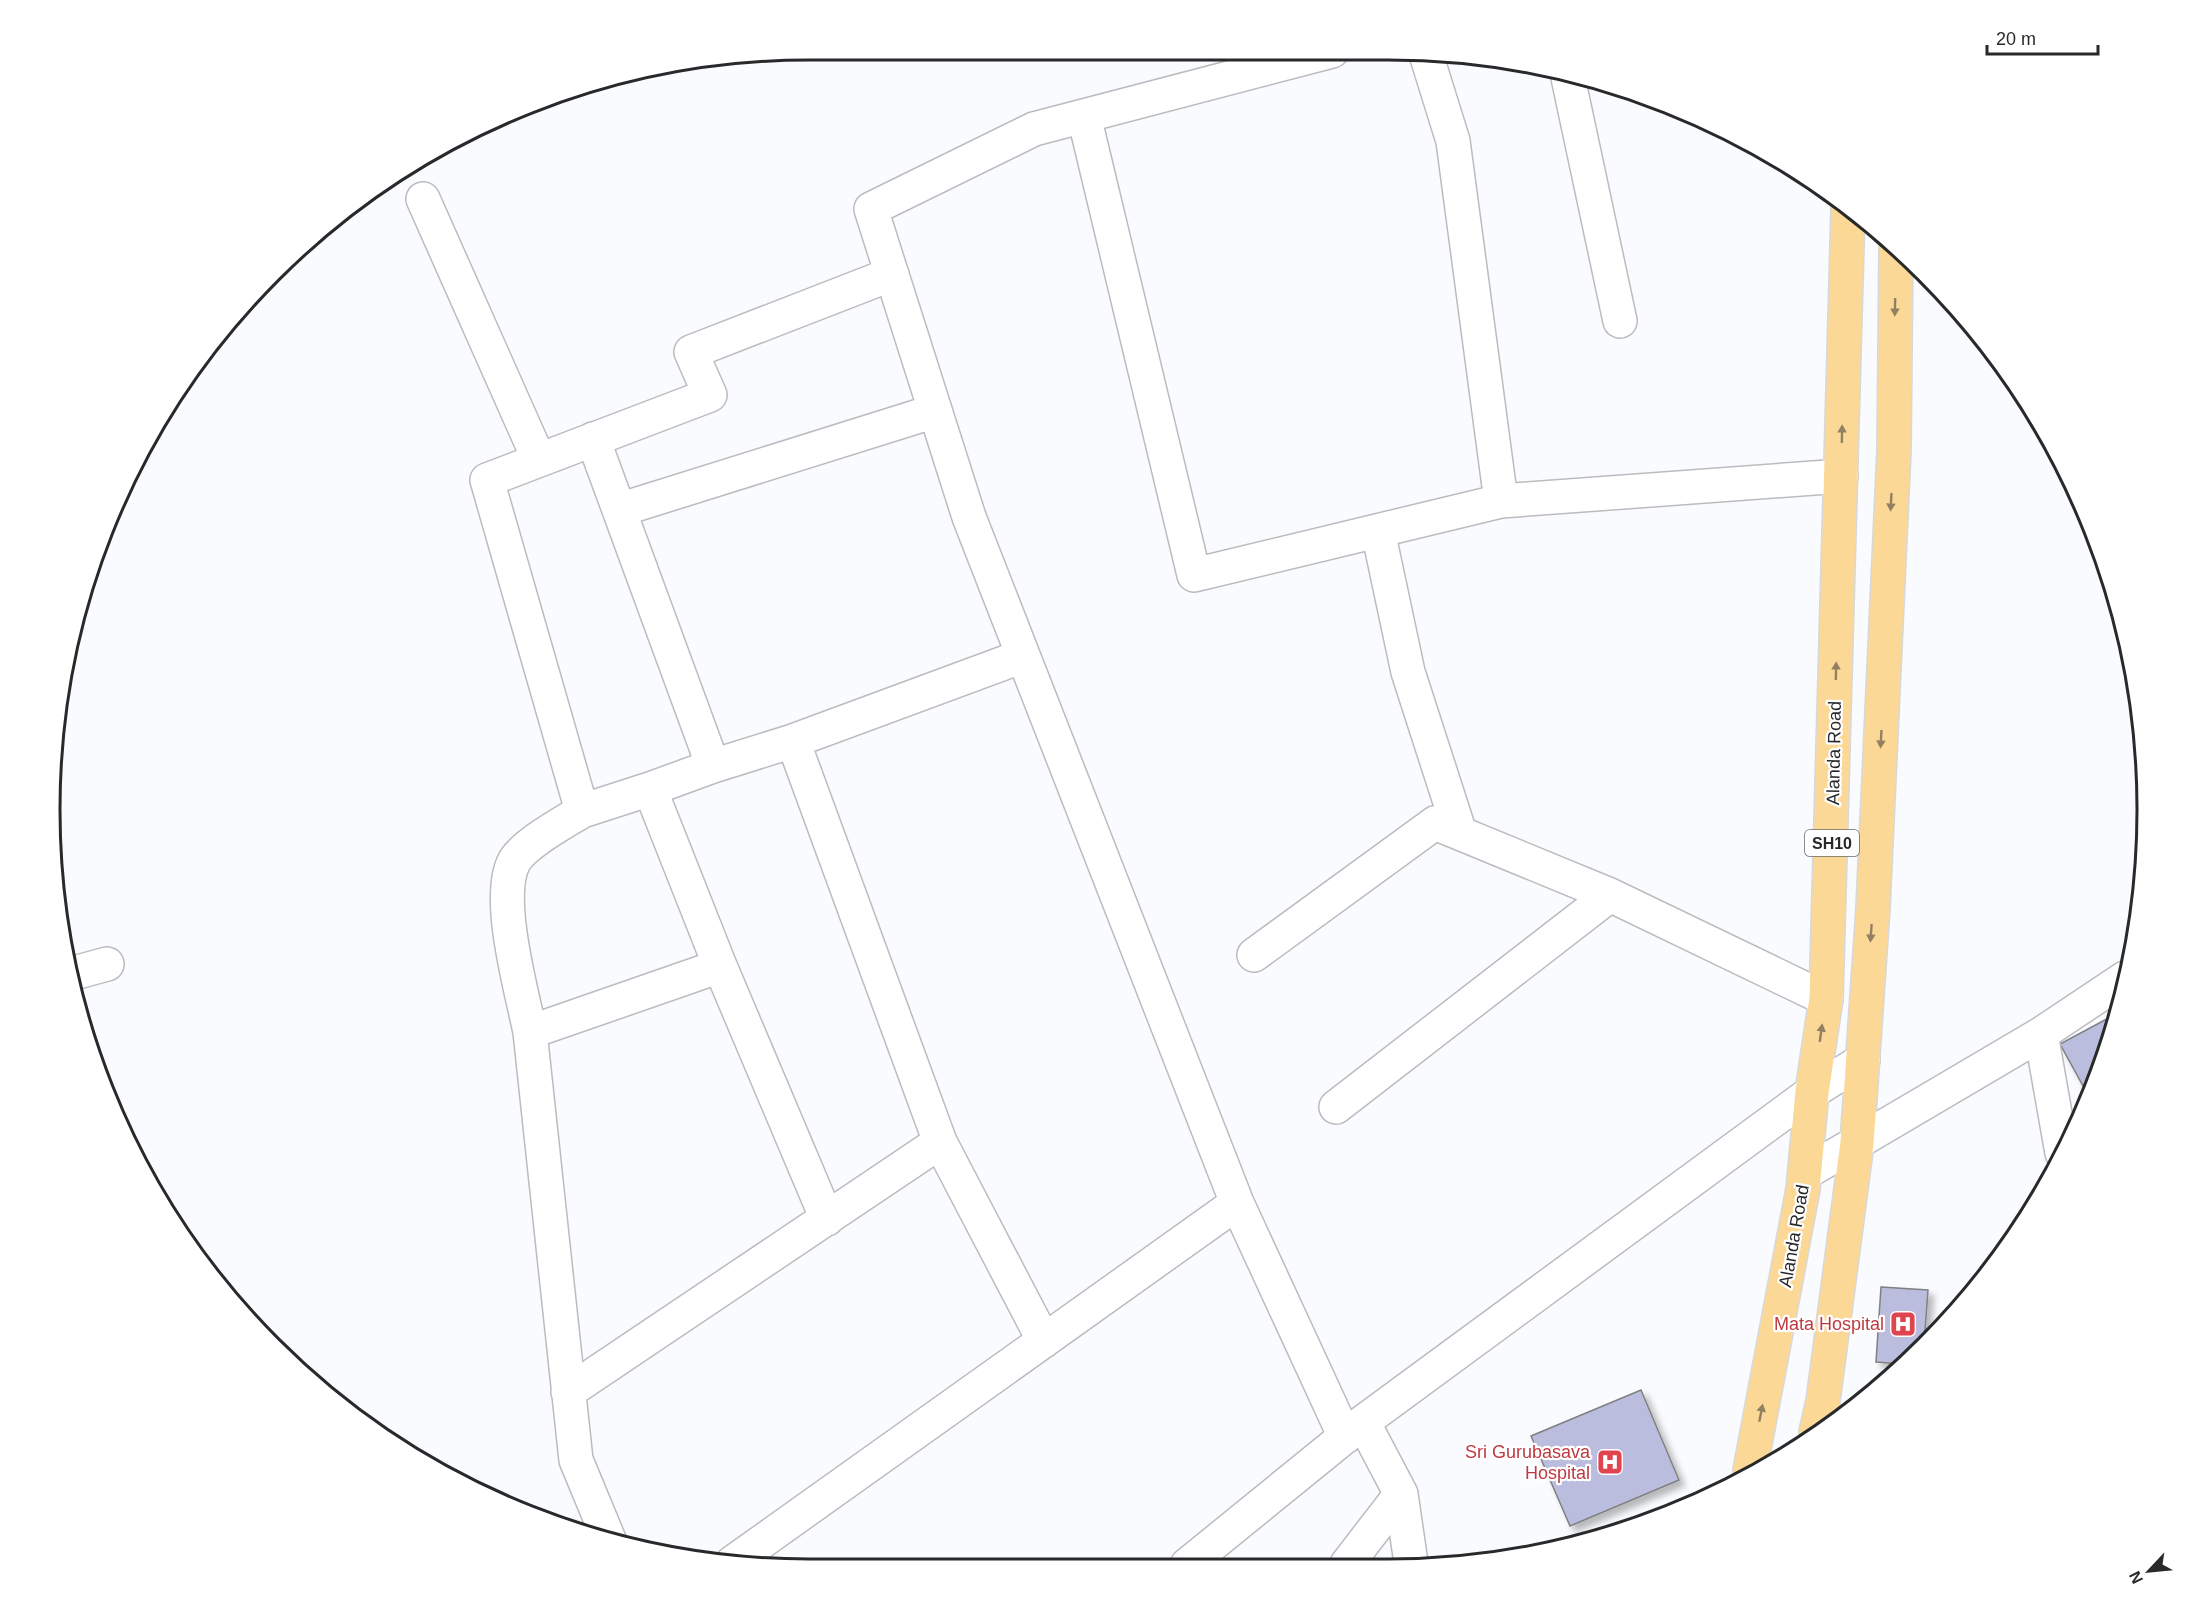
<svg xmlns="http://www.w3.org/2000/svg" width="2197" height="1619" font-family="Helvetica,sans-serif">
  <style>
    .building { fill: #babddd; stroke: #808083; stroke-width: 1.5; filter: url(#shadow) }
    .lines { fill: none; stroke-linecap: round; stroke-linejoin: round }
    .minor-casing { stroke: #bbbcbf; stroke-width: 36 }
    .major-casing { stroke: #d8d8d9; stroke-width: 36 }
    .minor { stroke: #fff; stroke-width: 33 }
    .major { stroke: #fcd897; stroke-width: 33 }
    .oneway { fill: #928060 }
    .labels { text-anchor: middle; stroke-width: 4.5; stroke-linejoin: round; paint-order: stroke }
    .shield { fill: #fff; stroke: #68696a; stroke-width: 1.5 }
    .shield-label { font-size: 16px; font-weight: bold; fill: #28292a }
    .street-label { font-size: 18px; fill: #28292a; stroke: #fff }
    .health-label { font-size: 18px; fill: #be3a42; stroke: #fff; text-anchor: end }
    .rim { fill: none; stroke: #28292a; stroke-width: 3 }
  </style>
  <defs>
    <filter id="shadow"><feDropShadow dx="5.5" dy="5.5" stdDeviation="3" flood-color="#0004"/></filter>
  </defs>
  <rect width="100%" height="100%" fill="#fafbfe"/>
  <path class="building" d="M2116,1014L2107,1054L2088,1095L2060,1044Z
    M1881,1287L1928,1290L1924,1344L1902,1364L1876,1362Z
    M1641,1390L1679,1480L1570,1526L1531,1436Z"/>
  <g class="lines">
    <defs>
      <path id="minor" d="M1425,51L1453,141L1501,501
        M1567,73L1620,321
        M1084,116L1194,575L1501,501L1841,476
        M423,199L539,460
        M593,439L713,766
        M619,510L935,411
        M1378,531L1408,672L1460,833
        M793,741L1023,656
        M1254,955L1435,823L1610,895L1826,999
        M720,966L827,1219
        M74,973L107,964
        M530,1032C522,992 494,895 515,860C527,842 563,823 582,811
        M2041,1034L2062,1153
        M1336,1107L1610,895
        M940,1142L1044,1341
        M1805,1173L2041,1034L2125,978
        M1237,1203L969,517L871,209L1034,129L1332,51
        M568,1392L940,1142L793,741L713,766L650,789
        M1401,1494L1411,1563
        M610,1542L576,1460L530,1032L720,966L650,789L582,811L487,480L710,395L691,352L892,274
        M732,1563L1237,1203L1345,1437
        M1347,1564L1401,1494L1363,1422L1812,1092L1863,1060
        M1187,1565L1363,1422"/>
      <path id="major" d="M1816,1432L1823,1401L1857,1143L1873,908L1894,450L1896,248
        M1750,1470L1803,1189L1812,1092L1826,999L1848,209"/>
    </defs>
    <use href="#minor" class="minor-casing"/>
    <use href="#major" class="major-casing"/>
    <use href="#minor" class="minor"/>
    <use href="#major" class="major"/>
  </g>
  <defs><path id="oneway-solid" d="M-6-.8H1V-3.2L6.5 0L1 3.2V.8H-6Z" transform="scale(1.5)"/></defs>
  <g class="oneway">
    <use href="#oneway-solid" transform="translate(1895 307) rotate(91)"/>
    <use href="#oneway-solid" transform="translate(1842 434) rotate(-89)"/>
    <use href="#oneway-solid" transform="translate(1891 502) rotate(93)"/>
    <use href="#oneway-solid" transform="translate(1836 671) rotate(-89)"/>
    <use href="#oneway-solid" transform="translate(1881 739) rotate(93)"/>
    <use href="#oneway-solid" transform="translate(1871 933) rotate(94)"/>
    <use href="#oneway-solid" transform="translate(1821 1033) rotate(-82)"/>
    <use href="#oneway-solid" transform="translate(1761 1413) rotate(-79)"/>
  </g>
  <defs>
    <symbol id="hospital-square" viewBox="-11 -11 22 22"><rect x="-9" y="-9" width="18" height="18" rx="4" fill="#e0444e" stroke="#fff"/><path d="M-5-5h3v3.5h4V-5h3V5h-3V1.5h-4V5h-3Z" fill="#fff"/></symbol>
  </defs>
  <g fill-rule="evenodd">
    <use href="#hospital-square" x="1888" y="1309" width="30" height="30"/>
    <use href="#hospital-square" x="1595" y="1447" width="30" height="30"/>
  </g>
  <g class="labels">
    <rect class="shield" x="1805" y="830" width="54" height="26" rx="4.5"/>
    <g class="shield-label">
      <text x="1832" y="849">SH10</text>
    </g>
    <g class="street-label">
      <text transform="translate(1834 753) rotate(-89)" y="6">Alanda Road</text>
      <text transform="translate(1794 1236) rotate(-80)" y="6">Alanda Road</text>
    </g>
    <g class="health-label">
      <text x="1884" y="1330">Mata Hospital</text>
      <text x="1590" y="1458">Sri Gurubasava<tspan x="1590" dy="21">Hospital</tspan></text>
    </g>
  </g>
  <path d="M0 0H2197V1619H0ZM809 60H1388A749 749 0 0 1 2137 809V810A749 749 0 0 1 1388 1559H809A749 749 0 0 1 60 810V809A749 749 0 0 1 809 60Z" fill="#fff" fill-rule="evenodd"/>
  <path class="rim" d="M809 60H1388A749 749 0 0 1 2137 809V810A749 749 0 0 1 1388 1559H809A749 749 0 0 1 60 810V809A749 749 0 0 1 809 60Z"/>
  <g transform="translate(2149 1571) rotate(244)" stroke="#ffffff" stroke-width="4.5" paint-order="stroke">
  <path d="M0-4.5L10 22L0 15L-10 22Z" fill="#28292a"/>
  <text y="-9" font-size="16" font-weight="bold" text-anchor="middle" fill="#28292a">N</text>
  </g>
  <path d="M1987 45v9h111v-9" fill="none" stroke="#28292a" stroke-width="3"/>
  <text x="1996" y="45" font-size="18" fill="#28292a" stroke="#ffffff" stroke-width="4.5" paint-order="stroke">20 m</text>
</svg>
